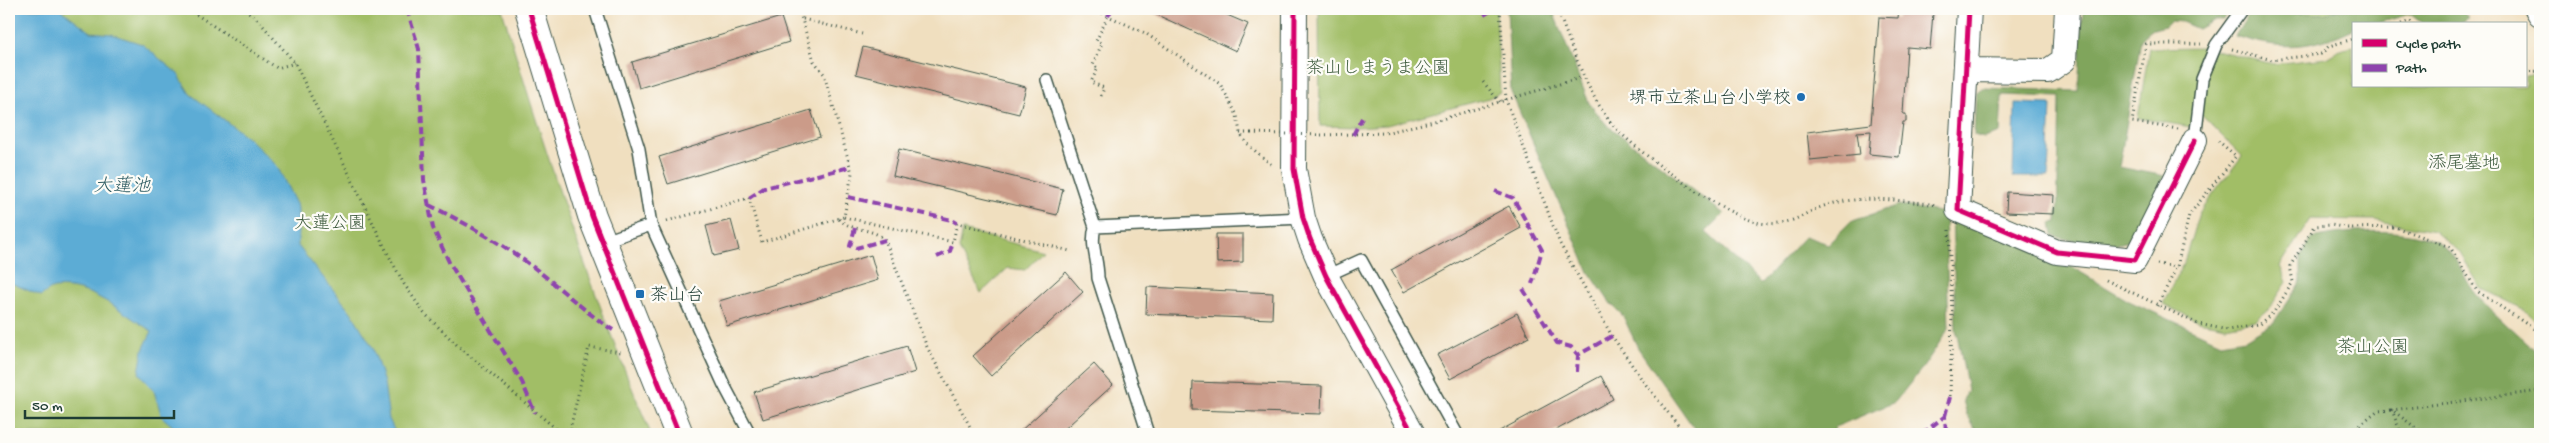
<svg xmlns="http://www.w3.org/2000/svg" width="2549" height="443" font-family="'Gochi Hand','Klee One',sans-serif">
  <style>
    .green { fill: #a1be66; stroke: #607e4d }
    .forest { fill: #80a55b; stroke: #507148 }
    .water { fill: #5bacd5; stroke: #3d7484 }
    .building { fill: #cb9b89 }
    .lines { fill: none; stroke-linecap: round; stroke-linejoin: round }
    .service-casing { stroke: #3e5549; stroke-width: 14 }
    .minor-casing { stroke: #3e5549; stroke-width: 26 }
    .tertiary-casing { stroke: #3e5549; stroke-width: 30 }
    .path { stroke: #3e5549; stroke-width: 3; stroke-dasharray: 1 4; stroke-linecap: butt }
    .service { stroke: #fff; stroke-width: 11 }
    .minor { stroke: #fff; stroke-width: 24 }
    .tertiary { stroke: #fff; stroke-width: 28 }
    .path-bridge { stroke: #3e5549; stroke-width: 3; stroke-dasharray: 1 4; stroke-linecap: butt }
    .quiet { stroke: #8e44ad; stroke-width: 4; stroke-dasharray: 8 4; stroke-linecap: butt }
    .cycleway-casing { stroke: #fdfcf7; stroke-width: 8 }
    .cycleway { stroke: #d6006c; stroke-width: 5 }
    .poi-dot { fill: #1f6fb2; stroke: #fdfcf7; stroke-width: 2 }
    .labels { text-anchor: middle; stroke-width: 4.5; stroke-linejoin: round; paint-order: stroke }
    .park-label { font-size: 18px; fill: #405d40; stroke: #fdfcf7 }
    .poi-label { font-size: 18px; fill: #1f3d34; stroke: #fdfcf7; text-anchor: end }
    .water-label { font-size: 19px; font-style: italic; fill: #315e64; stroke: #fdfcf7 }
  </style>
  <rect width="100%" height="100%" fill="#fdfcf7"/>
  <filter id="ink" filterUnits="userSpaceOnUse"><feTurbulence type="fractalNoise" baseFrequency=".02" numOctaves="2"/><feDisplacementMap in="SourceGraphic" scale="10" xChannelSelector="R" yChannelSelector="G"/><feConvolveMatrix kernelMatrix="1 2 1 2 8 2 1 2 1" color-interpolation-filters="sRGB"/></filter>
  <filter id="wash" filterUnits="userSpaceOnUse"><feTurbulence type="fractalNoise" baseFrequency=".0096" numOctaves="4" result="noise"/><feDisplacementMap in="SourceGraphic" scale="20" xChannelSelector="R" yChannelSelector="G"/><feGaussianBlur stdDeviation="1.12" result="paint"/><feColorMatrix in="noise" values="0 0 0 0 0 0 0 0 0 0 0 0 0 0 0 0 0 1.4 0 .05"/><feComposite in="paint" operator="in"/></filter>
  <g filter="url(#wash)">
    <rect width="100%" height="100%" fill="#f0dfbf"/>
    <path class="green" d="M9,9H502C545,153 592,295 651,434H9Z
      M1319,9H1496L1500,92L1489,98L1387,125L1357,127L1320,126Z
      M2263,9H2339L2324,14L2265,12Z
      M2353,46V86H2525V76L2540,74V325L2525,310L2481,288L2460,253L2434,231L2374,220L2310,219L2280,266L2287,282L2269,309L2256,320L2226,326L2198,321L2163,304L2184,262L2199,213L2242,156L2201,115L2191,127L2138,118L2149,48L2203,47L2273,64L2326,58L2338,51Z
      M963,230L1043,251L1025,270L1008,268L981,293L959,249Z"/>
    <path class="forest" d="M1507,9H1552L1589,103L1606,124L1724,214L1706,232L1761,284L1805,236L1828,244L1850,222L1899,205L1945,213L1949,328L1924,366L1895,402L1835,427L1833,434H1698L1638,348L1623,316L1611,304L1589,272L1511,92Z
      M2083,9H2231L2223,20H2214L2198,29L2182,22L2170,21L2165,26L2150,30L2141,40L2119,167L2165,176L2133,238C2112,252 2076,241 2053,236L2051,223L2057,222L2060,97L2002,95L2000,133L1984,138L1974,135L1976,94L1982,88L2078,91Z
      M2252,9L2282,13L2324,14L2339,9H2461L2468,18L2459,24H2423L2410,14L2375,24H2353V29C2309,50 2280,50 2235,36Z
      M1952,214L2055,257L2129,301L2221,343L2245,339L2274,322L2301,281V257L2312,238C2346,230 2419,225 2447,249C2459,261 2465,281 2476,294C2495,316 2519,335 2540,355V434H1978L1967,415L1963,400L1968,390L1956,329Z"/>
    <path class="water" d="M9,9H60L91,32L111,34L142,44L178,74L190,94L247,137L277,166L298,208V246L351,312L373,348L384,383L389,419L396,434H182L162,417L154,391L139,373L143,350L152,331C123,314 91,283 54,288C50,289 45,293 41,296L9,282Z
      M2015,103L2051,104L2048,177H2013Z"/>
    <g id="blocks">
      <path class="building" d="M1144,9H1213L1248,24L1236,51Z
        M1899,9H1909V12L1933,13L1930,49L1907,47L1903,114H1906V122H1903L1899,157L1869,154L1871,131L1857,132L1860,155L1810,160L1807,132L1871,124L1879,17L1898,18Z
        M781,17L789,42L639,88L632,62Z
        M863,47L1026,87L1019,114L856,74Z
        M811,110L820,137L668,184L659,157Z
        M899,149L1063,189L1057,215L893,176Z
        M2007,192L2054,195L2053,214L2006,212Z
        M1509,206L1521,228L1404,292L1391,270Z
        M731,220L739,250L714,256L706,226Z
        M1216,234H1243V262L1217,263Z
        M871,255L878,280L727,326L719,301Z
        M1066,272L1083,292L991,376L973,356Z
        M1147,287L1273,293L1272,319L1146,314Z
        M1517,313L1529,337L1450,379L1437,355Z
        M907,346L915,372L763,419L754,392Z
        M1094,364L1113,385L1059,434H1017Z
        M1601,376L1613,399L1549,434H1494Z
        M1193,382L1322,386L1321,414L1192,410Z"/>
    </g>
  </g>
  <g filter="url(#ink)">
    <use href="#blocks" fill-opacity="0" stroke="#3e5549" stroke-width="1"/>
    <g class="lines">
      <defs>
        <path id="service" d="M595,9L639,149L651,225L724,385L750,434
          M1047,80L1095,227
          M2195,140L2202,79L2216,45L2242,9
          M602,242L651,225
          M1326,276L1361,260L1457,434
          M1148,434L1098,278C1098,258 1090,246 1095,227L1303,218"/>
        <path id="minor" d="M1295,9L1294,169L1303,218L1310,239L1326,276L1413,434
          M1969,9L1958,210L2057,252L2135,260L2195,140
          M2537,9L2540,14
          M1966,70L2048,71L2064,60L2067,9"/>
        <path id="tertiary" d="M529,9L592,216L679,434"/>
      </defs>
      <use href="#service" class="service-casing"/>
      <use href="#minor" class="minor-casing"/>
      <use href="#tertiary" class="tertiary-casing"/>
      <path class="path" d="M188,9L277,68L295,63
        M245,9L258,20L295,63L387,252L404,284L424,313L458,346L562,434
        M1093,9L1145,33L1220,84L1237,115L1240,133L1246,143L1273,166
        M1500,9L1506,100L1560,244L1612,336L1643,381L1685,434
        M1557,9C1572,47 1584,85 1608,119C1627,146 1727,218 1760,223C1765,224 1773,224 1779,223C1798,221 1805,213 1821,207C1857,194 1900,200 1937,205
        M803,19L862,34
        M2401,24L2410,21L2414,24
        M2232,49L2272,60L2321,54L2329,46L2353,39
        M2525,72L2540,71
        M1483,82L1500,102
        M1101,96L1104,88L1091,82L1098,68L1093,65L1102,43L1096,41L1108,16
        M2178,129L2132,122L2146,44H2201
        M1240,133H1251
        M1321,135L1385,133L1442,119L1583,77
        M844,217L953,242L957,223L1070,251
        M839,219C852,232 872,227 885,240L927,347L974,434
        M667,221L749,198L762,242L844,217L852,173L824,74L814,61L799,9
        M1949,230L1952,314L1950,397
        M2157,264L2177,267
        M2106,280L2198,324L2228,330L2258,325L2274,312L2293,282L2290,266L2315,226L2331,225L2348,228L2395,227L2450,247L2477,291L2540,333
        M2157,306L2177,267L2189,215L2236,156L2217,140
        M569,434L589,347L621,352
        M2348,434L2377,411L2392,410L2424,434
        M2401,434L2392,410L2540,391"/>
      <use href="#service" class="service"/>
      <use href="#minor" class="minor"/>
      <use href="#tertiary" class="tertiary"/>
      <path class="path-bridge" d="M1251,133L1321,135"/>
      <path class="quiet" d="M407,9L419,49L424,180L433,228L449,262L522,382L535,413
        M1484,15L1494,9
        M1108,16L1112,9
        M1353,135L1362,118
        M1495,191L1513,198L1542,250L1532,284
        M848,197L952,220L957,223
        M749,198L764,188L850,167
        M429,205C461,221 493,238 522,259C554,281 580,309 613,330
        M855,228L850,246L856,248L885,240
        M937,257L950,251L953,242
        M1523,289L1557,343L1571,347L1578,355
        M1577,372L1578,355L1612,336
        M1945,416L1950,397
        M968,434L973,433
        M1922,434L1945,416L1946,434"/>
      <defs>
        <path id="cycleway" d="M529,9L592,216L679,434
          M1295,9L1294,169L1303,218L1310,239L1326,276L1413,434
          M1969,9L1958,210L2057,252L2135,260L2195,140"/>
      </defs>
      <use href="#cycleway" class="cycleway-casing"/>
      <use href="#cycleway" class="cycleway"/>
    </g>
  </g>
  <g class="poi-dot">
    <circle cx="1801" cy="97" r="5"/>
    <rect x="635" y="289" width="10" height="10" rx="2.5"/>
  </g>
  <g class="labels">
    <g class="park-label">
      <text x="1378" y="73">茶山しまうま公園</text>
      <text x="2464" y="168">添尾墓地</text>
      <text x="330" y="228">大蓮公園</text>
      <text x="2373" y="352">茶山公園</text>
    </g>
    <g class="poi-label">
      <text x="1791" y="103">堺市立茶山台小学校</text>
      <text x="650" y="300" text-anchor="start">茶山台</text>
    </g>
    <g class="water-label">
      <text x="122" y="191">大蓮池</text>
    </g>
  </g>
  <rect width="2549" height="443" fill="none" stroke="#fdfcf7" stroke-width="30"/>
  <rect x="2352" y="22" width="175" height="65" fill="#fdfcf7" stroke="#a4b0a9"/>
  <rect x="2362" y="39" width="25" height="8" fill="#d6006c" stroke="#a4b0a9"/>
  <text x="2396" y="48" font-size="15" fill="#1f3d34">Cycle path</text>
  <rect x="2362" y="64" width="25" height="8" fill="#8e44ad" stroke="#a4b0a9"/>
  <text x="2396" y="72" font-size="15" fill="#1f3d34">Path</text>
  <path d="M25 410v8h149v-8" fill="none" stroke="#1f3d34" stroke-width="2.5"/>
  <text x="32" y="410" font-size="15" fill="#1f3d34" stroke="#fdfcf7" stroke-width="4" paint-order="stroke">50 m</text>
</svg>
